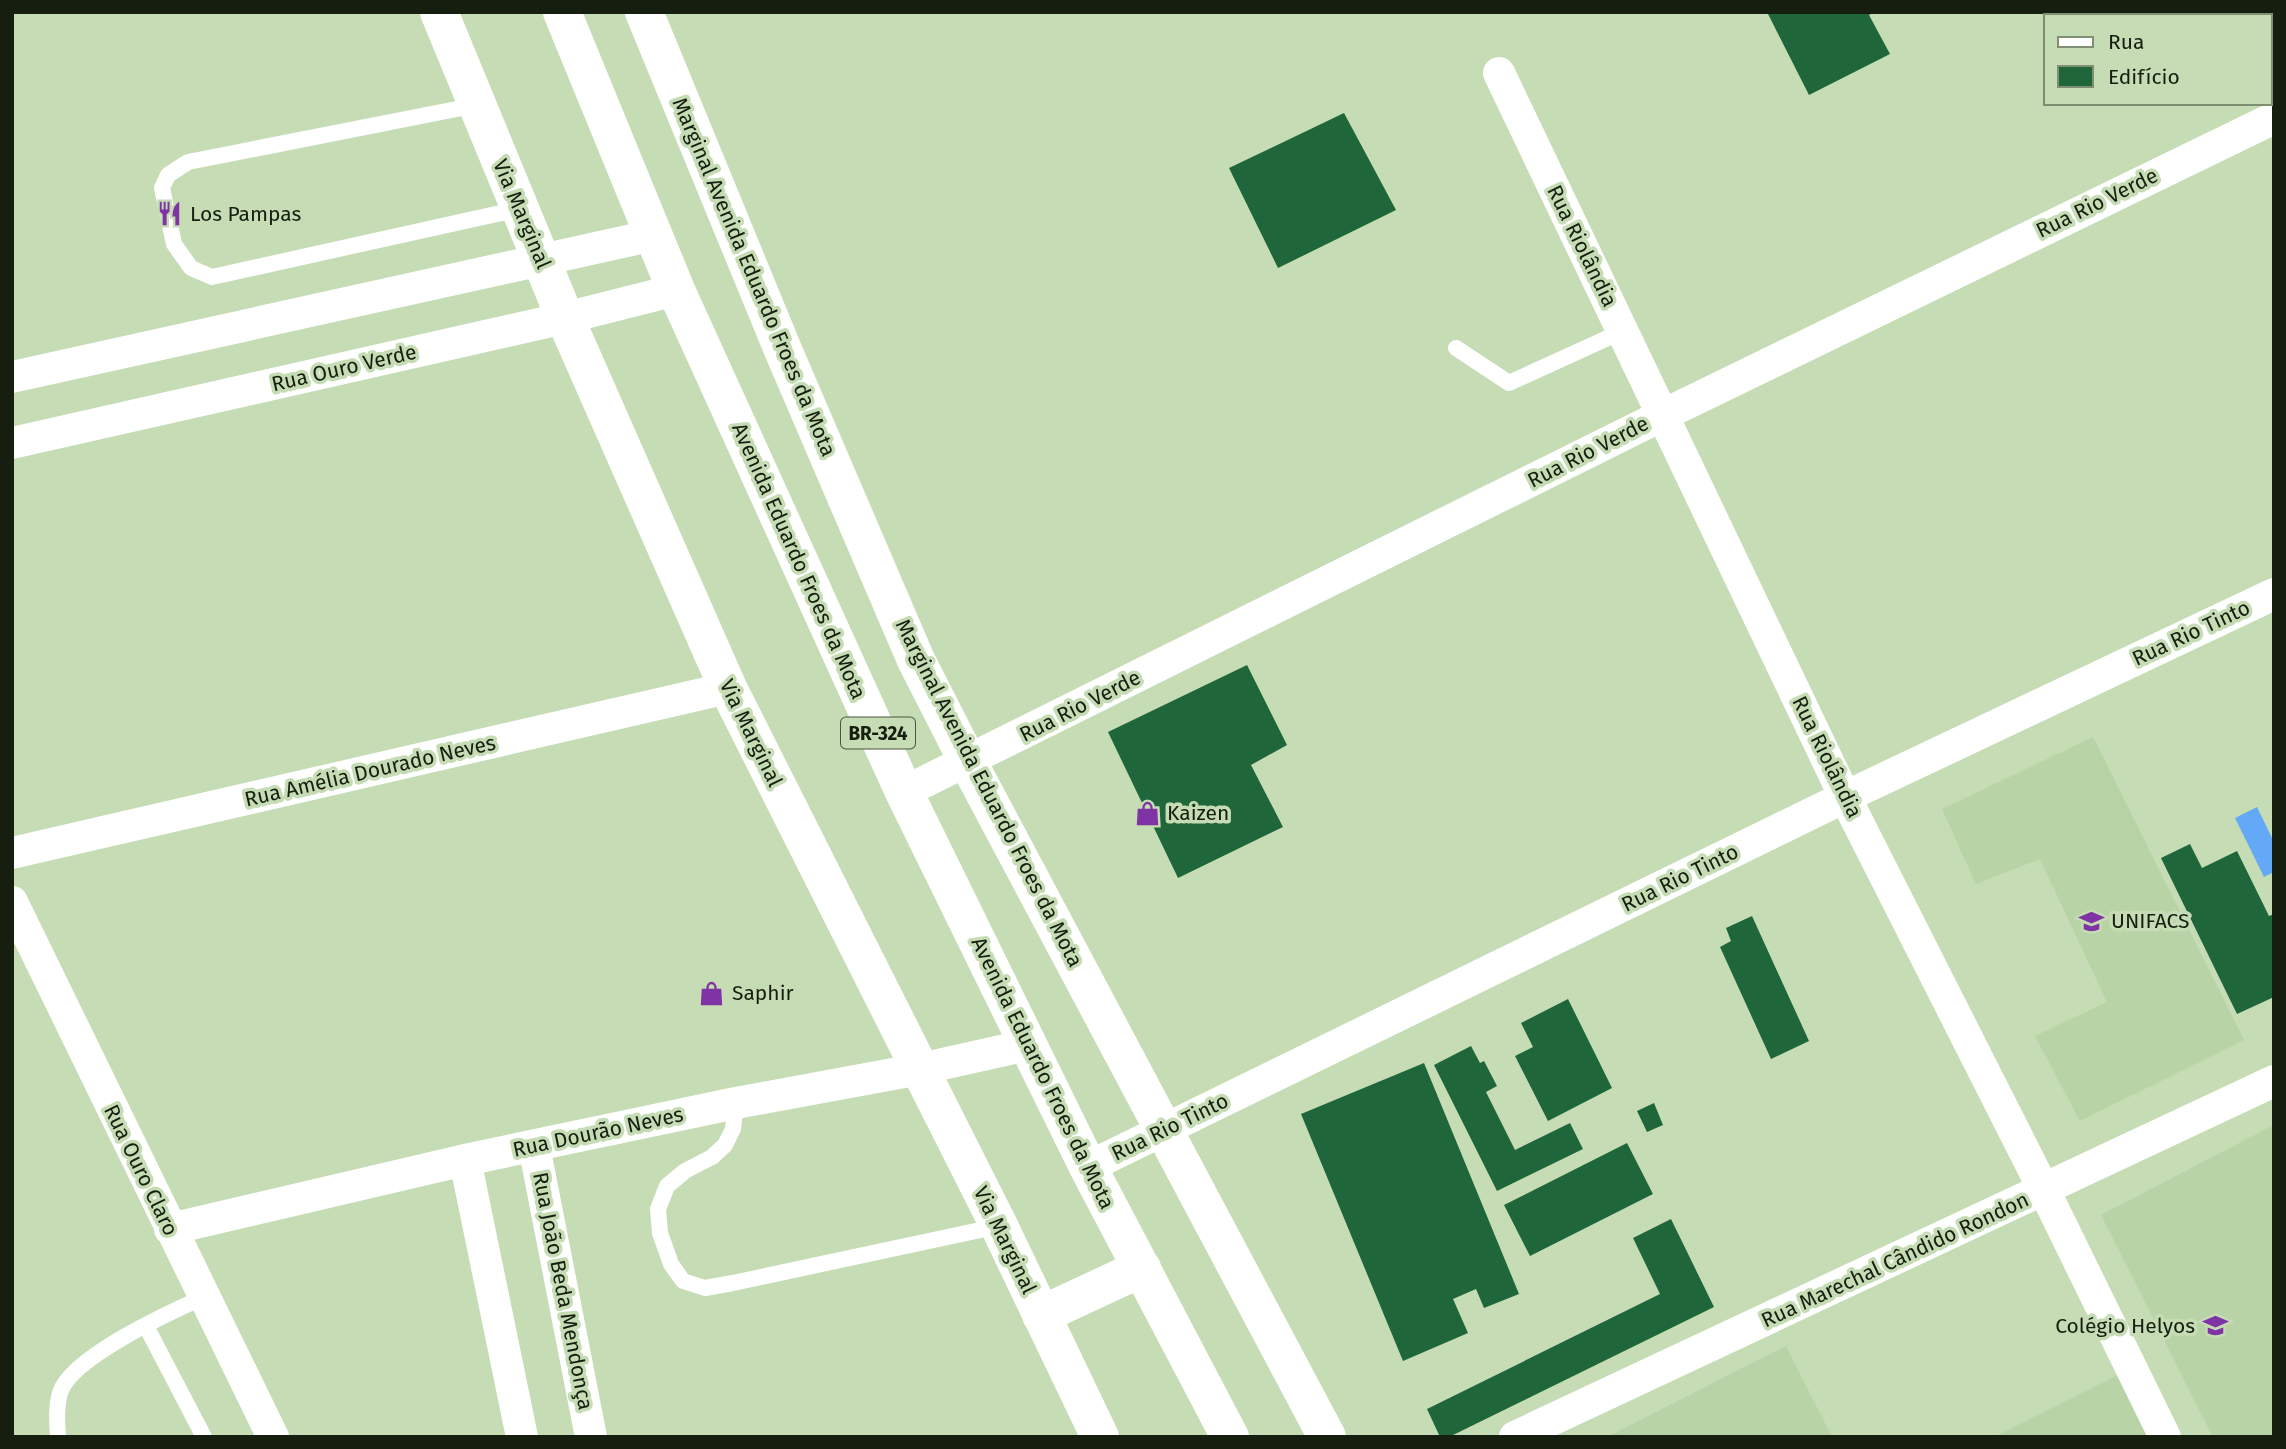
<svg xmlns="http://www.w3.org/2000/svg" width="2286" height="1449" font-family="'Fira Sans',sans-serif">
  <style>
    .built { fill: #b8d3a5 }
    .water { fill: #64a9f7 }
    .building { fill: #1f673a }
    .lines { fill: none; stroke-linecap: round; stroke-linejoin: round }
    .lane { stroke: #fff; stroke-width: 16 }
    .street { stroke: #fff; stroke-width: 32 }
    .secondary { stroke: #fff; stroke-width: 38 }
    .highway { stroke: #fff; stroke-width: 38 }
    .labels { text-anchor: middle; stroke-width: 7; stroke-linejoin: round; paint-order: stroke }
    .shield { fill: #c5dcb4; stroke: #4a5741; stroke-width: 2 }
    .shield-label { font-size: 19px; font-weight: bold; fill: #161e10 }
    .street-label { font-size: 21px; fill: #161e10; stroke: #c5dcb4 }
    .poi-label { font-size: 21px; fill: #161e10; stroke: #c5dcb4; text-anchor: start }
  </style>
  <rect width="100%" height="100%" fill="#c5dcb4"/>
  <path class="built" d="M2093,737L2244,1040L2080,1121L2035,1036L2107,1002L2040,859L1976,884L1942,809Z
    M2274,1125V1437H2213L2101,1215Z
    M1786,1346L1832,1437H1607Z
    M2118,1375L2149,1437H1994Z"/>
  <path class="water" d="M2257,807L2274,842V872L2264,877L2235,818Z"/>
  <path class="building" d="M1767,12H1874L1869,15L1890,54L1809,95Z
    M1344,113L1396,210L1278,268L1229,168Z
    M1247,665L1287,745L1251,765L1283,827L1178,878L1108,732Z
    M2190,844L2202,868L2237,851L2269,916L2274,914V997L2237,1014L2161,858Z
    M1752,916L1809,1041L1771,1059L1720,947L1731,941L1726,928Z
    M1568,999L1612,1088L1548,1121L1515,1056L1533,1047L1521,1023Z
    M1471,1046L1480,1063L1484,1061L1497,1086L1486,1092L1515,1150L1570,1123L1583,1149L1497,1191L1434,1065Z
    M1424,1063L1519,1294L1484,1308L1476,1289L1453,1299L1468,1333L1403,1361L1301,1114Z
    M1654,1103L1663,1125L1647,1132L1637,1111Z
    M1627,1143L1653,1194L1530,1256L1504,1205Z
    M1671,1219L1714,1307L1449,1437H1440L1427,1409L1660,1294L1633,1238Z"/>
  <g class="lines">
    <path class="lane" d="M477,105L188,162L168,175L162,188L174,244L191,268L212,277L519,209
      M1456,348L1509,383L1623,331
      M736,1103L733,1129L725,1145L712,1157L685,1171L667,1186L658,1209L660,1233L671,1264L683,1281L705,1288L733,1283L999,1226
      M146,1326L204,1437
      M58,1437C57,1422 56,1407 60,1393C70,1358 170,1312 204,1297"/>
    <path class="street" d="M1499,73L1845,797L2044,1190L2165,1437
      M12,377L654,235
      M12,443L565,318L676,290
      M904,792L1663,415L2274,118
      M12,853L728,688
      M12,902L273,1437
      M534,1146L591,1437
      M465,1160L522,1437
      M1088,1167L1845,797L2274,594
      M170,1229L465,1160L736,1103L920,1069L1028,1045
      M1515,1437L2274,1081"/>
    <path class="secondary" d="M439,12L565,318L728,688L999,1226L1100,1437
      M644,12L783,350L916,660L968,762L1327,1437"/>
    <path class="highway" d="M562,12L676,290L904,792L1088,1167L1230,1437
      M1041,1315L1142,1268"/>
  </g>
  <defs>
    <symbol id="restaurant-bare" viewBox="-9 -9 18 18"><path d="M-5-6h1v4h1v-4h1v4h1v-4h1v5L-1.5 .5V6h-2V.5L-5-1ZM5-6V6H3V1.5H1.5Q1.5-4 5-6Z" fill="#7f33a4" stroke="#c5dcb4" stroke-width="2.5" paint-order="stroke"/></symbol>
    <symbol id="shop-bare" viewBox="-9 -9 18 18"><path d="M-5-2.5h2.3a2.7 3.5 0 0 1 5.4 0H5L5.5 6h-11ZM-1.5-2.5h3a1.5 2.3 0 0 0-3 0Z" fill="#7f33a4" stroke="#c5dcb4" stroke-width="2.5" paint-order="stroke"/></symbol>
    <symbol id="university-bare" viewBox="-9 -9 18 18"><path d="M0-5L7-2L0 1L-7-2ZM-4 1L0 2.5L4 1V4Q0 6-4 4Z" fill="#7f33a4" stroke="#c5dcb4" stroke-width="2.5" paint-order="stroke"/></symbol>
    <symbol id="school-bare" viewBox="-9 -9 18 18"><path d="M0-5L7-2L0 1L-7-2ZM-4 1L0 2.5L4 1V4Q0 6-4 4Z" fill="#7f33a4" stroke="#c5dcb4" stroke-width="2.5" paint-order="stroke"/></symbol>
  </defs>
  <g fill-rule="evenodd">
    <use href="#restaurant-bare" x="152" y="196" width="35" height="35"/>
    <use href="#shop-bare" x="1130" y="796" width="35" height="35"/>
    <use href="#university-bare" x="2074" y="904" width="35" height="35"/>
    <use href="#shop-bare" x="694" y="976" width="35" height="35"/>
    <use href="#school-bare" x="2198" y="1308" width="35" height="35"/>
  </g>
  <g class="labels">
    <rect class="shield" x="841" y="717.5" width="74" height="31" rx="5"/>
    <g class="shield-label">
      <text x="878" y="740">BR-324</text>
    </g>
    <g class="street-label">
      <text transform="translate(2097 203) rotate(-26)" y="7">Rua Rio Verde</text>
      <text transform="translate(522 214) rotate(67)" y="7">Via Marginal</text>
      <text transform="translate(1582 246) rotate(64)" y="7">Rua Riolândia</text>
      <text transform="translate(754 277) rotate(67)" y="7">Marginal Avenida Eduardo Froes da Mota</text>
      <text transform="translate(344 368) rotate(-13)" y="7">Rua Ouro Verde</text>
      <text transform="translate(1588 452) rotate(-27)" y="7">Rua Rio Verde</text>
      <text transform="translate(799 561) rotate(66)" y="7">Avenida Eduardo Froes da Mota</text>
      <text transform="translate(2191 633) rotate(-25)" y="7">Rua Rio Tinto</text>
      <text transform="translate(1080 706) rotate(-27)" y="7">Rua Rio Verde</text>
      <text transform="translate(751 733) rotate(64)" y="7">Via Marginal</text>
      <text transform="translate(1827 757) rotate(64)" y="7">Rua Riolândia</text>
      <text transform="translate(370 771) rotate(-13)" y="7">Rua Amélia Dourado Neves</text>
      <text transform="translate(989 793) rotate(63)" y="7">Marginal Avenida Eduardo Froes da Mota</text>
      <text transform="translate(1680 878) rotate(-26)" y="7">Rua Rio Tinto</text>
      <text transform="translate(1043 1073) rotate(64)" y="7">Avenida Eduardo Froes da Mota</text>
      <text transform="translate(1170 1127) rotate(-26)" y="7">Rua Rio Tinto</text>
      <text transform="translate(598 1132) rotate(-12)" y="7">Rua Dourão Neves</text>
      <text transform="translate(141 1170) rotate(64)" y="7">Rua Ouro Claro</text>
      <text transform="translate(1005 1240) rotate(64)" y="7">Via Marginal</text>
      <text transform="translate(1895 1260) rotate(-25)" y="7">Rua Marechal Cândido Rondon</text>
      <text transform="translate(563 1291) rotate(79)" y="7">Rua João Beda Mendonça</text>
    </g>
    <g class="poi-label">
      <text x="190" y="221">Los Pampas</text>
      <text x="1167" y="820">Kaizen</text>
      <text x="2111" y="928">UNIFACS</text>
      <text x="732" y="1000">Saphir</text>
      <text x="2195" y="1333" text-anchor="end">Colégio Helyos</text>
    </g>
  </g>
  <rect width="2286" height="1449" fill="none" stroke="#161e10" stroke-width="28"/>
  <rect x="2044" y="14" width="228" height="91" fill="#c5dcb4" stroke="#7f9072" stroke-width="2"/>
  <rect x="2058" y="37" width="35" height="10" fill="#ffffff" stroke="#7f9072" stroke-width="2"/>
  <text x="2108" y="49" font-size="21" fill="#161e10">Rua</text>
  <rect x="2058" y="66" width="35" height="21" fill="#1f673a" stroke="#7f9072" stroke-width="2"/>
  <text x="2108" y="84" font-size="21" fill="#161e10">Edifício</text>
</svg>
